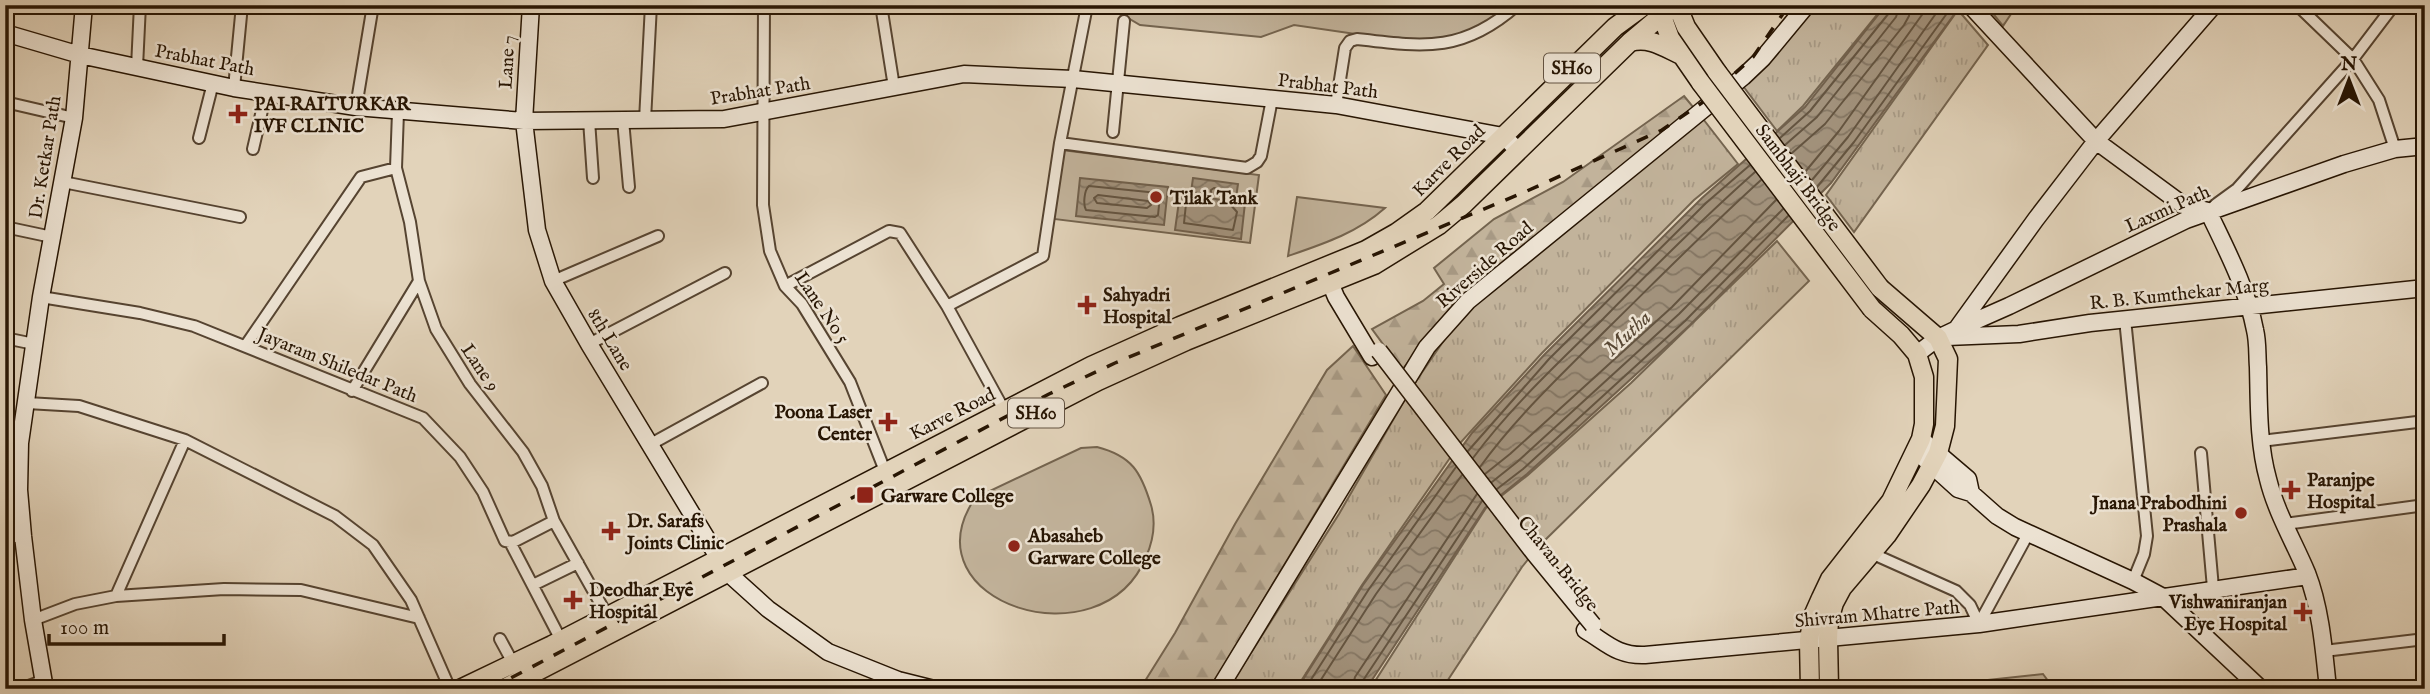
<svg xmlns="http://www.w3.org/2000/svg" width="2430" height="694" font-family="'IM FELL English',serif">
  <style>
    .grass { fill: url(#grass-tufts); stroke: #74644f; stroke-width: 2 }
    .forest { fill: url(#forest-firs); stroke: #74644f; stroke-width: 2 }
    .pitch { fill: #c2b39b; stroke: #74644f; stroke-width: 2 }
    .water { fill: url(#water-waves); stroke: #71604c; stroke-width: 2 }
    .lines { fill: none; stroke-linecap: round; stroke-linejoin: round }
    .shore { stroke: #645440; stroke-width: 2 }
    .street-casing { stroke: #564431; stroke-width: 14 }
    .secondary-casing { stroke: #271503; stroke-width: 19 }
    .primary-casing { stroke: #271503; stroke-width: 21 }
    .street { stroke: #ece2d2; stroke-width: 10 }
    .secondary { stroke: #ece2d2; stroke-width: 16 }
    .primary { stroke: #e2d3ba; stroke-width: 18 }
    .rail { stroke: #271503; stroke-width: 3.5; stroke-dasharray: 12 12; stroke-linecap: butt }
    .secondary-bridge-casing { stroke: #271503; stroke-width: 19; stroke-linecap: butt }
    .primary-bridge-casing { stroke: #271503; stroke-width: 21; stroke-linecap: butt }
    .secondary-bridge { stroke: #ece2d2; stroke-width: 16 }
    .primary-bridge { stroke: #e2d3ba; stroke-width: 18 }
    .poi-dot { fill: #8f2418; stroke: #ece2d2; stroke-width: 2.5 }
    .labels { text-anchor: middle; stroke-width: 5; stroke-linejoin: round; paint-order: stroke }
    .shield { fill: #ece2d2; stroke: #625241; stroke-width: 2 }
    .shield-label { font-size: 18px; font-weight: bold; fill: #271503 }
    .street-label { font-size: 19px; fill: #271503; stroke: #ece2d2 }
    .poi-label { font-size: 19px; font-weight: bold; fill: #271503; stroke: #ece2d2; text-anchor: start }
    .water-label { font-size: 21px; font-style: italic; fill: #584733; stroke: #ece2d2 }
  </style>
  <defs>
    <pattern id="grass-tufts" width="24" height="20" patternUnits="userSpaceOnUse" patternTransform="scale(1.75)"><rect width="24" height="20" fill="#c2b39b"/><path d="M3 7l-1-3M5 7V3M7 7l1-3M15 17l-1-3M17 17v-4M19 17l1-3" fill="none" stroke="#a79984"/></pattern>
    <pattern id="forest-firs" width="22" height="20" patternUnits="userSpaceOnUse" patternTransform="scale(1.75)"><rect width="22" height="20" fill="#c2b39b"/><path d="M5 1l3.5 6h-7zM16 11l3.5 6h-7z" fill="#a79984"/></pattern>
    <pattern id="water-waves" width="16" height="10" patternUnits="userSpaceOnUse" patternTransform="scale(1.75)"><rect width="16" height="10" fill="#a2927c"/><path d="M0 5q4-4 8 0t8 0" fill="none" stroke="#847663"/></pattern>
  </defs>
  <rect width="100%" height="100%" fill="#e2d3ba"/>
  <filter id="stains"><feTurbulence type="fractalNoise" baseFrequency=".00286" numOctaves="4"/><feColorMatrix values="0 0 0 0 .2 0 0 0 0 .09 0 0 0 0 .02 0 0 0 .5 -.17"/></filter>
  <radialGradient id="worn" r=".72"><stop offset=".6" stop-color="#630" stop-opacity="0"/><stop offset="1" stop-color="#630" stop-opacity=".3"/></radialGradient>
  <path class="grass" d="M1815,5H1885L1803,106L1777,131L1743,86L1761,71Z
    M1986,5H2017L2003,26Z
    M1958,10L1988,45L1854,232L1826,195Z
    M1700,115L1738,164L1694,200L1542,353L1461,442L1362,585L1296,689H1228L1339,514L1412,387L1460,317Z
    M1777,241L1809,281L1538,547L1522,567L1442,689H1370L1486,508L1528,475L1631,383Z"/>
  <path class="forest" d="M1684,96L1698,113L1432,331L1402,370L1372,329L1423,301L1444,284L1434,268L1494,219L1563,182Z
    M1353,346L1386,395L1210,689H1140L1175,633L1235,524L1327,370Z"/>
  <path class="pitch" d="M1114,5H1513L1476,30L1424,44L1294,25L1261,37L1140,25L1118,12Z
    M1062,150L1259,175L1250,243L1054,219Z
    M1297,197L1385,208C1357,233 1323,244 1288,256Z
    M1097,447C1132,456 1141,472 1151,505C1156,522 1153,541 1146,557C1102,665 905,603 975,498L1081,448Z
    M2043,674L2054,689H1977L1988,680Z"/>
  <path class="water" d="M1886,5H1961L1831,183L1690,325L1527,474L1485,508L1366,689H1297L1363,585L1472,433L1544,355L1702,198L1805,107Z
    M1080,178L1168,187L1164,225L1076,216Z
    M1193,178L1238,184L1236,198L1191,192Z
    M1180,194L1245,203L1241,239L1175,230Z"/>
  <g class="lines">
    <path class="shore" d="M1780,138L1810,111L1889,13L1891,5
      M1785,145L1817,117L1896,17L1900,5
      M1792,153L1825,124L1904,25L1909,16L1910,5
      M1805,172L1839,131L1929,5
      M1812,180L1848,137L1942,5
      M1089,186L1158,193L1160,196L1158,215L1155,217L1086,210C1083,205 1084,190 1089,186Z
      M1817,187L1854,142L1953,5
      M1214,188L1229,192V203L1237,212L1233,230L1184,223L1186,204L1207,203L1211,198V190Z
      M1098,195L1148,201L1151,205L1147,208L1097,203L1094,198Z
      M1468,451L1549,359L1706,203L1750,165
      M1473,458C1510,408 1557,364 1601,321C1651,270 1702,219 1755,172
      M1480,467C1516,417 1563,373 1607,329C1658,279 1708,228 1761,180
      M1485,474L1510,454L1672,307L1776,200
      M1492,482L1517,462L1679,314L1783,209
      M1497,489L1523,469L1685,321L1788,216
      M1305,689L1369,589L1456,467
      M1315,689L1376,594L1462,475
      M1352,689L1355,677L1477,494
      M1361,689L1362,682L1482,501"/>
    <defs>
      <path id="street" d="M764,5L763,205L770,251L785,286L802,304L850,382L885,471
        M881,5L894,87
        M2297,5L2353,59L2379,100L2395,149
        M137,67L140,5
        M234,88L242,5
        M5,102L74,118
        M1336,105L1345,48L1350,41L1357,39C1424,47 1463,53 1517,5
        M356,107L373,5
        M398,112L396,168L410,222L419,281L436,329L470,384L523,452L542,486L554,521L608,617
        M589,120L593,178
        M623,120L629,187
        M645,120L651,5
        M1113,132L1124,21
        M199,138L213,83
        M1060,143L1247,168L1257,162L1261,156L1272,99
        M253,149L266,93
        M63,182L240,217
        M2215,205L2237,189L2353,59L2394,5
        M5,227L52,237
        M553,281L658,236
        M785,286L889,231L900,233L947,306L1004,410
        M41,297L140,313L194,326L423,418L460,457L483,492L505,541L513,542L554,521
        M947,306L1043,256L1060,143L1086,11L1085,5
        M2125,319L2147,536L2144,554L2133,581
        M5,338L34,344
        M589,344L725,273
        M246,345L361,177L396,168
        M352,391L419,281
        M27,403L79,406L185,440L335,516L373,545L411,600L450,689
        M2261,441L2425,421
        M651,444L762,383
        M2201,453L2213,588
        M2285,524L2425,505
        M5,538L23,536
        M510,542L561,640
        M1871,553L1956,591L1970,605L1979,624
        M533,585L578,563
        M116,596L185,440
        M33,620L75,604L116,596L224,589L301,590L419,618
        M1979,624L2028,534
        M500,639L513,663
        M2324,651L2425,639
        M20,689L42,681"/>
      <path id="secondary" d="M531,5L524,121L537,230L553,281L589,344L727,572L768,609L828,652L898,680L934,689
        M1970,5L2096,141L2183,205L2208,211
        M5,33L80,55L234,88L356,107L524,121L724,119L964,74L1073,79L1336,105L1503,136L1518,150
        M2208,211C2226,249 2247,288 2255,330C2258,342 2257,355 2258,367C2259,404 2258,443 2268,479C2276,512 2294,542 2307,573C2321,609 2324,651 2328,689
        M1326,273L1336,297L1372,357
        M1958,327L2036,219L2096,141L2214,5
        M1947,337L2019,334L2090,323L2425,288
        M1917,354L1938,338L1957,329L2009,306L2186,220L2344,164L2395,149L2425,146
        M1921,439L1968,479L1971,493
        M1916,451L1958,489L1971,493L1997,516L2015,527L2133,581L2163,597L2261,689
        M1585,630C1607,643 1617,656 1645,655L1979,624L2308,576
        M45,689L33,620L23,536L19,490L20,443L41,297L74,118L84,5
        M1219,689L1427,347L1468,301L1743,77L1763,58L1807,5"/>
      <path id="primary" d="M1658,5L1670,38L1701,83
        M1677,5L1686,27L1717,72
        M1630,42C1649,37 1662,46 1679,54
        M460,689L552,645L1091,366L1180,326L1366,250L1396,233L1427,211L1615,27L1645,5
        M503,689L1098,381L1186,341L1374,265L1439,225L1464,204L1630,42L1661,16L1677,6
        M1810,689L1809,640L1813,616L1821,598L1830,579L1891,501L1921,439L1924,424V377L1917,354L1901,335L1872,309
        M1829,689L1828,639L1829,620L1834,603L1842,588L1887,535L1921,485L1938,453L1945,426L1948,359L1938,338L1880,288"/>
    </defs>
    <use href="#street" class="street-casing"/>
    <use href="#secondary" class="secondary-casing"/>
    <use href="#primary" class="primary-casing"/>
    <use href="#street" class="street"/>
    <use href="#secondary" class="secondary"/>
    <use href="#primary" class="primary"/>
    <path class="rail" d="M490,689L1049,394L1115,363L1527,191L1662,130L1703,102L1753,57L1789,5"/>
    <defs>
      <path id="secondary-bridge" d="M1379,351L1534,553L1593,625"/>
      <path id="primary-bridge" d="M1717,72L1880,288
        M1701,83L1872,309"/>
    </defs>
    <use href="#secondary-bridge" class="secondary-bridge-casing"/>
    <use href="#primary-bridge" class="primary-bridge-casing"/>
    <use href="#secondary-bridge" class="secondary-bridge"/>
    <use href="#primary-bridge" class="primary-bridge"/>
  </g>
  <g class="poi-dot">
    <path d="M234.5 103.5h7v7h7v7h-7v7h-7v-7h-7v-7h7z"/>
    <circle cx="1156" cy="197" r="7"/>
    <path d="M1083.5 294.5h7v7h7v7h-7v7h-7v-7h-7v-7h7z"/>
    <path d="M884.5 411.5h7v7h7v7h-7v7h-7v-7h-7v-7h7z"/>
    <path d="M2287.5 479.5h7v7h7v7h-7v7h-7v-7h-7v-7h7z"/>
    <rect x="856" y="486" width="18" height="18" rx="3.5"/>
    <circle cx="2241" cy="513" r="7"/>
    <path d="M607.5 520.5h7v7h7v7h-7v7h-7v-7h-7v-7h7z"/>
    <circle cx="1014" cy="546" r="7"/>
    <path d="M569.5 589.5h7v7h7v7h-7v7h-7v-7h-7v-7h7z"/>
    <path d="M2299.5 601.5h7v7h7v7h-7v7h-7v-7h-7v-7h7z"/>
  </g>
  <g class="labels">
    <g class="shield">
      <rect x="1544" y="53.5" width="56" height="29" rx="5"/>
      <rect x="1008" y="398.5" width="56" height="29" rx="5"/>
    </g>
    <g class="shield-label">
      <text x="1572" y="74">SH60</text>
      <text x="1036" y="419">SH60</text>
    </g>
    <g class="street-label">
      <text transform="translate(205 59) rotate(11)" y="7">Prabhat Path</text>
      <text transform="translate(506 62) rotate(-87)" y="7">Lane 7</text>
      <text transform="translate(1328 85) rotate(7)" y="7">Prabhat Path</text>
      <text transform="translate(760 90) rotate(-9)" y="7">Prabhat Path</text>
      <text transform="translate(44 157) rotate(-81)" y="7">Dr. Ketkar Path</text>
      <text transform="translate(1448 160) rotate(-45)" y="7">Karve Road</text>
      <text transform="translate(1799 177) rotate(53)" y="7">Sambhaji Bridge</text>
      <text transform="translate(2167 208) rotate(-24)" y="7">Laxmi Path</text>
      <text transform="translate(1484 264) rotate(-41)" y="7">Riverside Road</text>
      <text transform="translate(2179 293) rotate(-6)" y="7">R. B. Kumthekar Marg</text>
      <text transform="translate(823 307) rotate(56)" y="7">Lane No 5</text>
      <text transform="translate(611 339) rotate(59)" y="7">8th Lane</text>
      <text transform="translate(338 364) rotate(22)" y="7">Jayaram Shiledar Path</text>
      <text transform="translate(481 367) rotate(56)" y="7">Lane 9</text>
      <text transform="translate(952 413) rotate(-27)" y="7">Karve Road</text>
      <text transform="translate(1559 563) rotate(51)" y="7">Chavan Bridge</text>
      <text transform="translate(1877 613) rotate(-5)" y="7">Shivram Mhatre Path</text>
    </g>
    <g class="poi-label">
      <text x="254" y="110">PAI RAITURKAR<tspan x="254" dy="22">IVF CLINIC</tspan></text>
      <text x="1170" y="204">Tilak Tank</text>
      <text x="1103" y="301">Sahyadri<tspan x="1103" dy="22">Hospital</tspan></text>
      <text x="872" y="418" text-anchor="end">Poona Laser<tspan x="872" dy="22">Center</tspan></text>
      <text x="2307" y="486">Paranjpe<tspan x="2307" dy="22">Hospital</tspan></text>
      <text x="881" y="502">Garware College</text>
      <text x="2227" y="509" text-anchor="end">Jnana Prabodhini<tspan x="2227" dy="22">Prashala</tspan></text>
      <text x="627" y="527">Dr. Sarafs<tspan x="627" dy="22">Joints Clinic</tspan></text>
      <text x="1028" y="542">Abasaheb<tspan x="1028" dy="22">Garware College</tspan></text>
      <text x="589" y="596">Deodhar Eye<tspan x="589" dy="22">Hospital</tspan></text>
      <text x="2287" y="608" text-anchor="end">Vishwaniranjan<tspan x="2287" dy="22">Eye Hospital</tspan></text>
    </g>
    <g class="water-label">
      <text transform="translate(1627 333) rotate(-43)" y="7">Mutha</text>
    </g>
  </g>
  <rect width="2430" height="694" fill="none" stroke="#e2d3ba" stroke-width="28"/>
  <rect x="7" y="7" width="2416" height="680" fill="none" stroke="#271503" stroke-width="3.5"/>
  <rect x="14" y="14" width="2402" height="666" fill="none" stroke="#271503" stroke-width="2"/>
  <g transform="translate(2349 80)" stroke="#ece2d2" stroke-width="5" paint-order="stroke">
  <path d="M0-5L12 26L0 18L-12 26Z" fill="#271503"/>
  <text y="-10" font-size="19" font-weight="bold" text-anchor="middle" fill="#271503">N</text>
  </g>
  <path d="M49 634v10h175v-10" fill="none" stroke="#271503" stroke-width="3.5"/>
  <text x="60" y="634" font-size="21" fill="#271503" stroke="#ece2d2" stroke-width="5" paint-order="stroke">100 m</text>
  <rect width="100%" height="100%" filter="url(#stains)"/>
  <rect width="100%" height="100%" fill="url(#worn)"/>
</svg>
